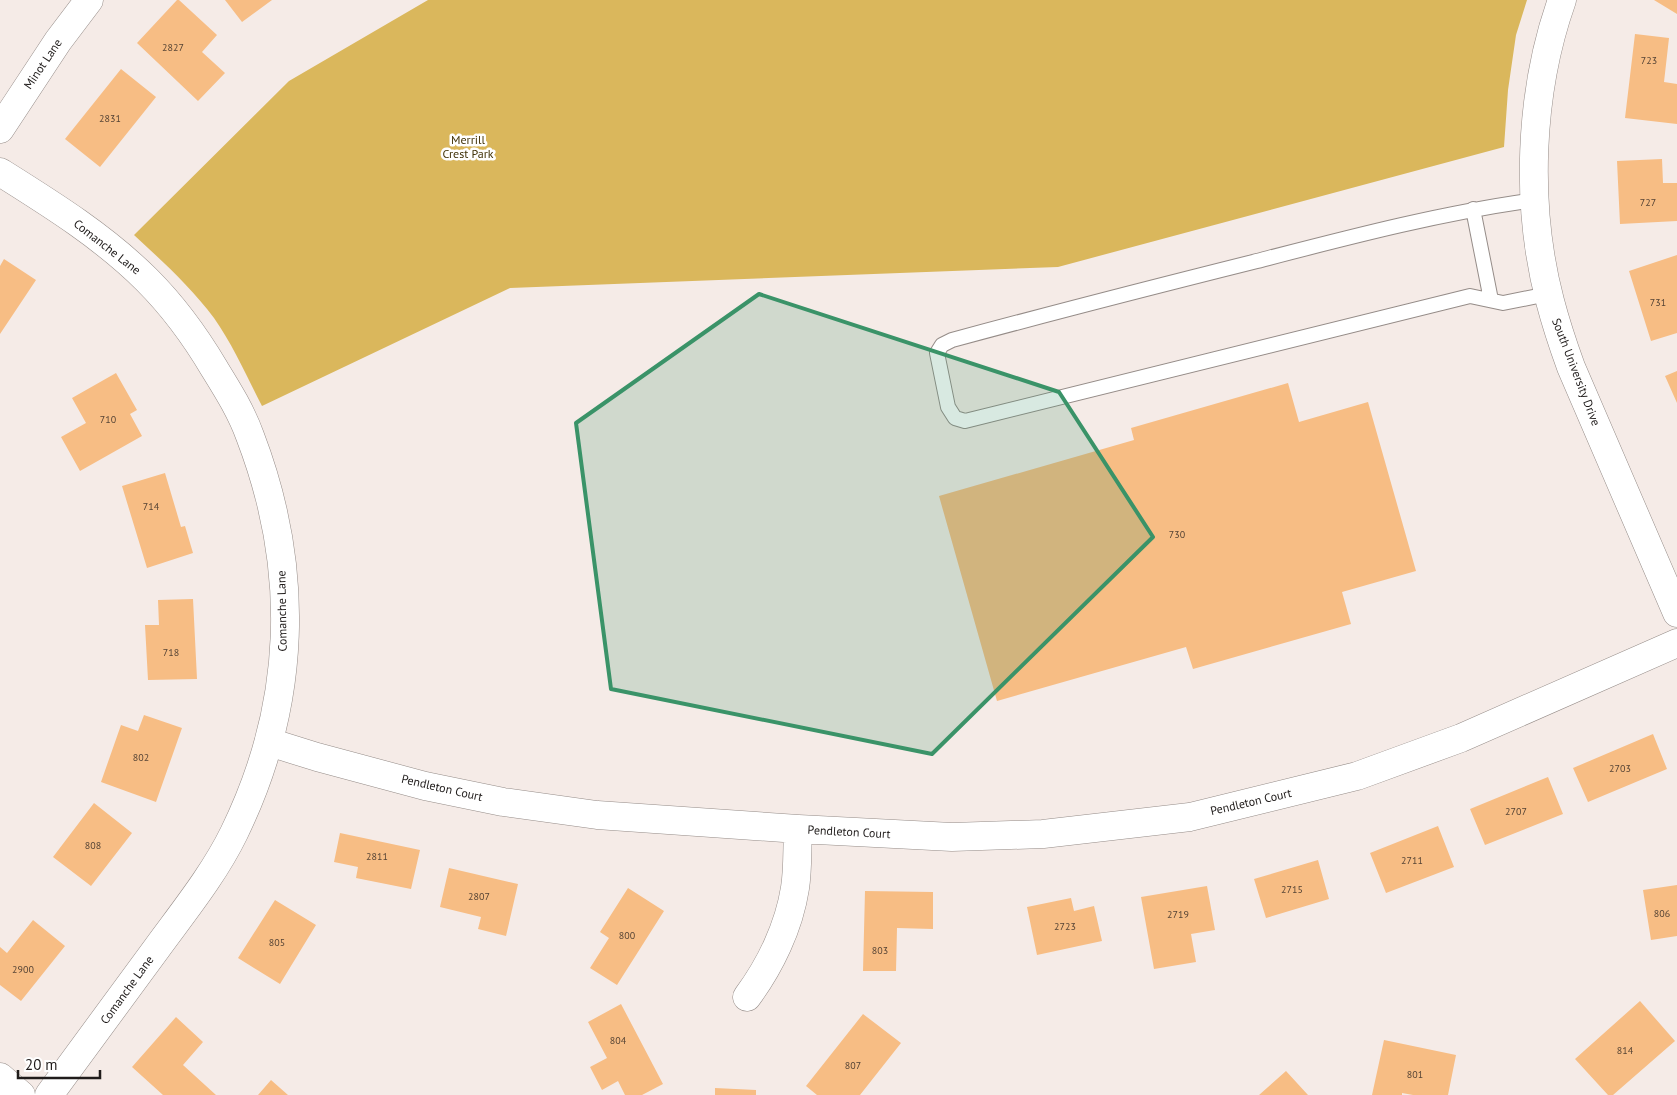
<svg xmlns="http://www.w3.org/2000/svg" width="1677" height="1095" font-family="'PT Sans',sans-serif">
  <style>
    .green { fill: #dab75c }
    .building { fill: #f7bd84 }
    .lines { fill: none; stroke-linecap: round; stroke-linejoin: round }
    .service-casing { stroke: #958c88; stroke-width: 16 }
    .minor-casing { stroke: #958c88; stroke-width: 29 }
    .service { stroke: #fff; stroke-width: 14 }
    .minor { stroke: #fff; stroke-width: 28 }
    .marked { fill: #3a9368; fill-opacity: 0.2; stroke: #3a9368; stroke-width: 4; stroke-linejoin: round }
    .labels { text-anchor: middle; stroke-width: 5; stroke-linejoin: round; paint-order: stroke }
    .number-label { font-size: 10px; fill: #564435 }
    .street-label { font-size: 12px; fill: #201c1b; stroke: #fff }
    .park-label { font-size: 12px; fill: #423308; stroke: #fff }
  </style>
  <rect width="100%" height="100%" fill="#f5ebe7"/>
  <path class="green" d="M428,0H1527L1516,35L1508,90L1504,147L1058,267L510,288L262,406C247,377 233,345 214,318C191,287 162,261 134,235L289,81Z"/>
  <path class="building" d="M177,0H179L217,35L202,52L225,73L198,101L137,43Z
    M225,0H272L242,22Z
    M1654,0H1677V14Z
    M1635,34L1669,38L1664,82L1677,84V124L1625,118Z
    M121,69L156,97L100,167L65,139Z
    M1662,159L1663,183H1677V221L1620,224L1617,161Z
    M1677,255V333L1651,341L1629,271Z
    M4,259L36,280L0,334V266Z
    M1677,371V403L1665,376Z
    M116,373L137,410L130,414L142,436L80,471L61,437L86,423L72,398Z
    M1288,383L1299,422L1368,402L1416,571L1342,592L1351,624L1193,669L1186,647L997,701L939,496L1134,440L1131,428Z
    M165,473L181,527L185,526L193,553L147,568L122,486Z
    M193,599L197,679L148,680L145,625H159L158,600Z
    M144,715L182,728L156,802L101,782L121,725L138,731Z
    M1653,734L1667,769L1588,802L1573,768Z
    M1548,777L1563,814L1485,845L1470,809Z
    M94,803L132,833L91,886L53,857Z
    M1438,826L1454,867L1386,893L1370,853Z
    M340,833L420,850L411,889L356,878L358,867L334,862Z
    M1318,860L1329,899L1266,918L1254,879Z
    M449,868L518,884L506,936L478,929L481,917L440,907Z
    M1677,885V936L1651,940L1643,890Z
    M1207,886L1215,930L1191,934L1196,962L1154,969L1141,897Z
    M628,888L664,911L617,985L590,968L609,938L600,932Z
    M865,891L933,892V929L897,928L896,971H863Z
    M1071,898L1074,911L1094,906L1102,941L1037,955L1027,907Z
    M275,900L316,925L280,984L238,958Z
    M33,920L65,946L21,1001L0,985V947L7,953Z
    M1640,1001L1675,1041L1613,1095H1608L1575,1059Z
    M621,1004L663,1084L642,1095H625L618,1081L602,1090L590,1067L607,1058L588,1022Z
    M863,1014L901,1043L860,1095H817L806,1086Z
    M176,1017L203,1042L183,1065L216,1095H163L132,1067Z
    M1384,1040L1456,1055L1448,1095H1413L1402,1093V1095H1372Z
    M1286,1071L1308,1095H1259Z
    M271,1080L288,1095H258Z
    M715,1088L756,1090V1095H715Z"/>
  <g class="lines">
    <defs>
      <path id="service" d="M1535,200C1440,213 1346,238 1253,262C1153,287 1052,313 952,340L942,345L937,353L948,407L955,418L965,421L1470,296L1503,303L1548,294
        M1473,209L1491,300"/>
      <path id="minor" d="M1562,0C1529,93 1525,206 1550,301C1556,324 1563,345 1571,367L1677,613
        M0,129L58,41L89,0
        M0,172C51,204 104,237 147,280C173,306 195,336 214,368C227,389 241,411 250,436C301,569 297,704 234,833C214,874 184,911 157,948C121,997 85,1046 49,1095
        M269,742L317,757L425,786L503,802L597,815L798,829L952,837L1043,834L1190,817L1357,776L1461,738L1677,643
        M747,997C770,966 789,927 795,888C798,869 797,849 798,829
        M0,1077L21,1095"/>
    </defs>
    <use href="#service" class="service-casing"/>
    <use href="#minor" class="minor-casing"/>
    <use href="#service" class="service"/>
    <use href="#minor" class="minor"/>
  </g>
  <path class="marked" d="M759,294L1059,392L1153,537L932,754L611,689L576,423Z"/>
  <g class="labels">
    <g class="number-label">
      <text x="173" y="51">2827</text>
      <text x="1649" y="64">723</text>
      <text x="110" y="122">2831</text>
      <text x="1648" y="206">727</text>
      <text x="1658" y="306">731</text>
      <text x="108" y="423">710</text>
      <text x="151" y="510">714</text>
      <text x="1177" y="538">730</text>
      <text x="171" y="656">718</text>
      <text x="141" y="761">802</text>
      <text x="1620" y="772">2703</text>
      <text x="1516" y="815">2707</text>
      <text x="93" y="849">808</text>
      <text x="377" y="860">2811</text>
      <text x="1412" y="864">2711</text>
      <text x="1292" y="893">2715</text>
      <text x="479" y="900">2807</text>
      <text x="1662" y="917">806</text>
      <text x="1178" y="918">2719</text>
      <text x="1065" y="930">2723</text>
      <text x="627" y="939">800</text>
      <text x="277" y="946">805</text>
      <text x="880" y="954">803</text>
      <text x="23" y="973">2900</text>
      <text x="618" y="1044">804</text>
      <text x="1625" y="1054">814</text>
      <text x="853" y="1069">807</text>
      <text x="1415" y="1078">801</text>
    </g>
    <g class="street-label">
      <text transform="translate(43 64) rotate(-56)" y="4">Minot Lane</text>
      <text transform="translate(107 247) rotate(38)" y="4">Comanche Lane</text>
      <text transform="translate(1576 372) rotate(69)" y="4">South University Drive</text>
      <text transform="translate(282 611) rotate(-91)" y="4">Comanche Lane</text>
      <text transform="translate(442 788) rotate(13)" y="4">Pendleton Court</text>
      <text transform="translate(1251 802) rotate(-13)" y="4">Pendleton Court</text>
      <text transform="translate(849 832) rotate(3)" y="4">Pendleton Court</text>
      <text transform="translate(127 990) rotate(-54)" y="4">Comanche Lane</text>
    </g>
    <g class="park-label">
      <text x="468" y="144">Merrill<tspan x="468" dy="14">Crest Park</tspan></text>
    </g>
  </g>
  <path d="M18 1070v8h82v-8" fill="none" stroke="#201c1b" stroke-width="2.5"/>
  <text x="25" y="1070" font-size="15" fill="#201c1b" stroke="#ffffff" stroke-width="4" paint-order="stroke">20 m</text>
</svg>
